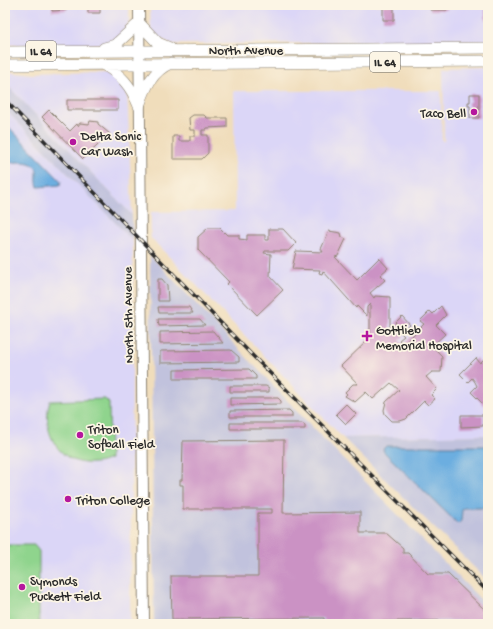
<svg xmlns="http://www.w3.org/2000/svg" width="493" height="629" font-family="'Gochi Hand',sans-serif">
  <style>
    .built { fill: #dbd6f7 }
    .industrial { fill: #c1c2dd }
    .green { fill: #8fd48d; stroke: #5d805c }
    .water { fill: #6caee0; stroke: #4c6c86 }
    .building { fill: #cb92c4 }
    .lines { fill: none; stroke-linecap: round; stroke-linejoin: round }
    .secondary-casing { stroke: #8e8473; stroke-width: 12 }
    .primary-casing { stroke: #8e8473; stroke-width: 12 }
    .secondary { stroke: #fff; stroke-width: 10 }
    .primary { stroke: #fff; stroke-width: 11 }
    .rail-casing { stroke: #2b2b2b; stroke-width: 3.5 }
    .rail { stroke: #fcf5e5; stroke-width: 2; stroke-dasharray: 6; stroke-linecap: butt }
    .poi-dot { fill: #b5179e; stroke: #fcf5e5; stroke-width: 1.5 }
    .labels { text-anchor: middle; stroke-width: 3.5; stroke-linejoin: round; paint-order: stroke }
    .shield { fill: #fcf5e5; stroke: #6a6863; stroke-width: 1 }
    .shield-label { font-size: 12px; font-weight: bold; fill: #2b2b2b }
    .street-label { font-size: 13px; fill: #2b2b2b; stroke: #fcf5e5 }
    .poi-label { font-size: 13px; fill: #2b2b2b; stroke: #fcf5e5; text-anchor: start }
  </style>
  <rect width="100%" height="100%" fill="#fcf5e5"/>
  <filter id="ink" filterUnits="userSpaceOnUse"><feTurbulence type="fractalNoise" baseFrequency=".025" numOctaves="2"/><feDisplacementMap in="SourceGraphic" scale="8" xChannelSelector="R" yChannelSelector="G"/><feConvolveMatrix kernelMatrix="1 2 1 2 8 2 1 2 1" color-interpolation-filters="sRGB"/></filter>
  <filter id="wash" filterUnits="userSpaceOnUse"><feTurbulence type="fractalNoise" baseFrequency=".012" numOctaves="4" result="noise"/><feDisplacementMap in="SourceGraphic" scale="16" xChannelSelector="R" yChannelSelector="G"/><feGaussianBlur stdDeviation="0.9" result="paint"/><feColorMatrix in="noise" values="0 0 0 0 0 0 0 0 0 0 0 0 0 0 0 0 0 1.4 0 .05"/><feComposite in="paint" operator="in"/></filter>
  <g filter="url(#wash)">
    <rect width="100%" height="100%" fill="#f0ddbb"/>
    <path class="built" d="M5,5H129V21L124,35L114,42L102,44L5,45Z
      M150,5H488V42L172,44L161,39L151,31Z
      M488,67V435L343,438L151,238V212L235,211L234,91H441L442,141H444L443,68Z
      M5,71L31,74L107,72L127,88L132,215L5,83Z
      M5,109L133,241L130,624H5Z"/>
    <path class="industrial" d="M5,83L132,215L133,241L5,109Z
      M150,255L318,433L488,607V624H154Z
      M488,435V581L343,438Z"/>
    <path class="green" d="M105,399L109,403L110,459C105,461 100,463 95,463C60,467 40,432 50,401Z
      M5,545H34L39,551V624H5Z"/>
    <path class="water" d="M5,123L61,181L60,185L38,187C36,181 37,176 37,171C34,158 14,163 5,163Z
      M386,446H488V508H464L462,510L461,521L458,524L384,452L383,449Z"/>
    <g id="blocks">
      <path class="building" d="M52,5H66L67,10L52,11Z
        M88,5H100V13H88Z
        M383,5H394V20H383Z
        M430,5H447V10H430Z
        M485,9H488V20H485Z
        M470,94H479V118H470V106H468V102H470Z
        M67,100H118V110H67Z
        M49,110L70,131L77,124L78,126L80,123L89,124L90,121L98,122V124L110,134L83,159L42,117Z
        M204,115L207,118H227V127L207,128L206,130H202V135H208V153L202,159H173V136H179V141H190V136H195V130H190L189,118L193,115Z
        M208,228H220L227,235H239V239L247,240V235H265V240H269V229H283L296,243L288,251H265L264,253L271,254L270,276L283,290L257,315L227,284L229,282L198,250V237Z
        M329,231L341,233L342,237L346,239L338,256L335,257L357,280L379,258L388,268L380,275L385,280L370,293L374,298L375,296L390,297V333L398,326L395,323L402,316L410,325L403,332L400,329L399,331L404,336L399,340L403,345L424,324L420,321L430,311L433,314L441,306L446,315L436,325L445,334L432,346L442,356L441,372H432L426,377L437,389L431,395L435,399L428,405L424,401L406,419L400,421H392L385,414L384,410L386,402L399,390L391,383L373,399L366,392L355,402L345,396L347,394L345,392L353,384H358L341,366L370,338V304L367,307V316L357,306L356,308L323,271L322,274L319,273L320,270L292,269L296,251L323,252L321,249Z
        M158,279H162L167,285L168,301H158Z
        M158,307H189L193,313H159Z
        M158,319H200L205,325L159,326Z
        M213,331L223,343L160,344V332Z
        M231,350L239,357V362L160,363V351Z
        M487,356L488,401L484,405L471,392L477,386L475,382L472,378L468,382L460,374L476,358L480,363Z
        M249,369L256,376V379H174V370Z
        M230,386H266L269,388V392H230Z
        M230,398H278L281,401V404L230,405Z
        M346,404L356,414L346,424L336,414Z
        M289,410L292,413V417H230V411Z
        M461,415H483V426L461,427Z
        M230,423H302L305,425V429H230Z
        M284,440L283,513L360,512V533H386L403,548V553H408L428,574H448L488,613V620L324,622V618L172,619L171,576H258V513H272V509H183V485H180V480H182L183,441Z"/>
    </g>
  </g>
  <g filter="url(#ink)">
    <use href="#blocks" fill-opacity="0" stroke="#8e8473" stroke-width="1"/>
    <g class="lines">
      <defs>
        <path id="secondary" d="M139,5L144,624"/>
        <path id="primary" d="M104,48L115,45L139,23L158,43L170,48
          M5,52L488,48
          M102,64C121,74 131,86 139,106
          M5,65L488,61
          M139,106C145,88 152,71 171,63"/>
      </defs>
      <use href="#secondary" class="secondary-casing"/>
      <use href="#primary" class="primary-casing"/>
      <use href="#secondary" class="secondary"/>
      <use href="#primary" class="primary"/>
      <defs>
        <path id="rail" d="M5,100L251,354L488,592"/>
      </defs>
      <use href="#rail" class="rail-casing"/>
      <use href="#rail" class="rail"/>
    </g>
  </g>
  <g class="poi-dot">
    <circle cx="474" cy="112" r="4"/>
    <circle cx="73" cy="142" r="4"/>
    <path d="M365 330h4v4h4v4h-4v4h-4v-4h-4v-4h4z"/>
    <circle cx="80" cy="435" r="4"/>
    <circle cx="68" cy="499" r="4"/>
    <circle cx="22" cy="587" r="4"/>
  </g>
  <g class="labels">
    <g class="shield">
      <rect x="26" y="41" width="30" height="20" rx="3"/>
      <rect x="370" y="52" width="30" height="20" rx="3"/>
    </g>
    <g class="shield-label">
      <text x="41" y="55">IL 64</text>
      <text x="385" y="66">IL 64</text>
    </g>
    <g class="street-label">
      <text x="246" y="54">North Avenue</text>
      <text transform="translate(127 315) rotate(-91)" y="5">North 5th Avenue</text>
    </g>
    <g class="poi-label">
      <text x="466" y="117" text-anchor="end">Taco Bell</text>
      <text x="81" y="140">Delta Sonic<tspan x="81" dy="15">Car Wash</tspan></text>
      <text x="376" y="334">Gottlieb<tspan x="376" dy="15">Memorial Hospital</tspan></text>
      <text x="88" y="433">Triton<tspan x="88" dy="15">Sofball Field</tspan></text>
      <text x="76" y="504">Triton College</text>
      <text x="30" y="585">Symonds<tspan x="30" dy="15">Puckett Field</tspan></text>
    </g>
  </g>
  <rect width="493" height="629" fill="none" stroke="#fcf5e5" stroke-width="20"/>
</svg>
